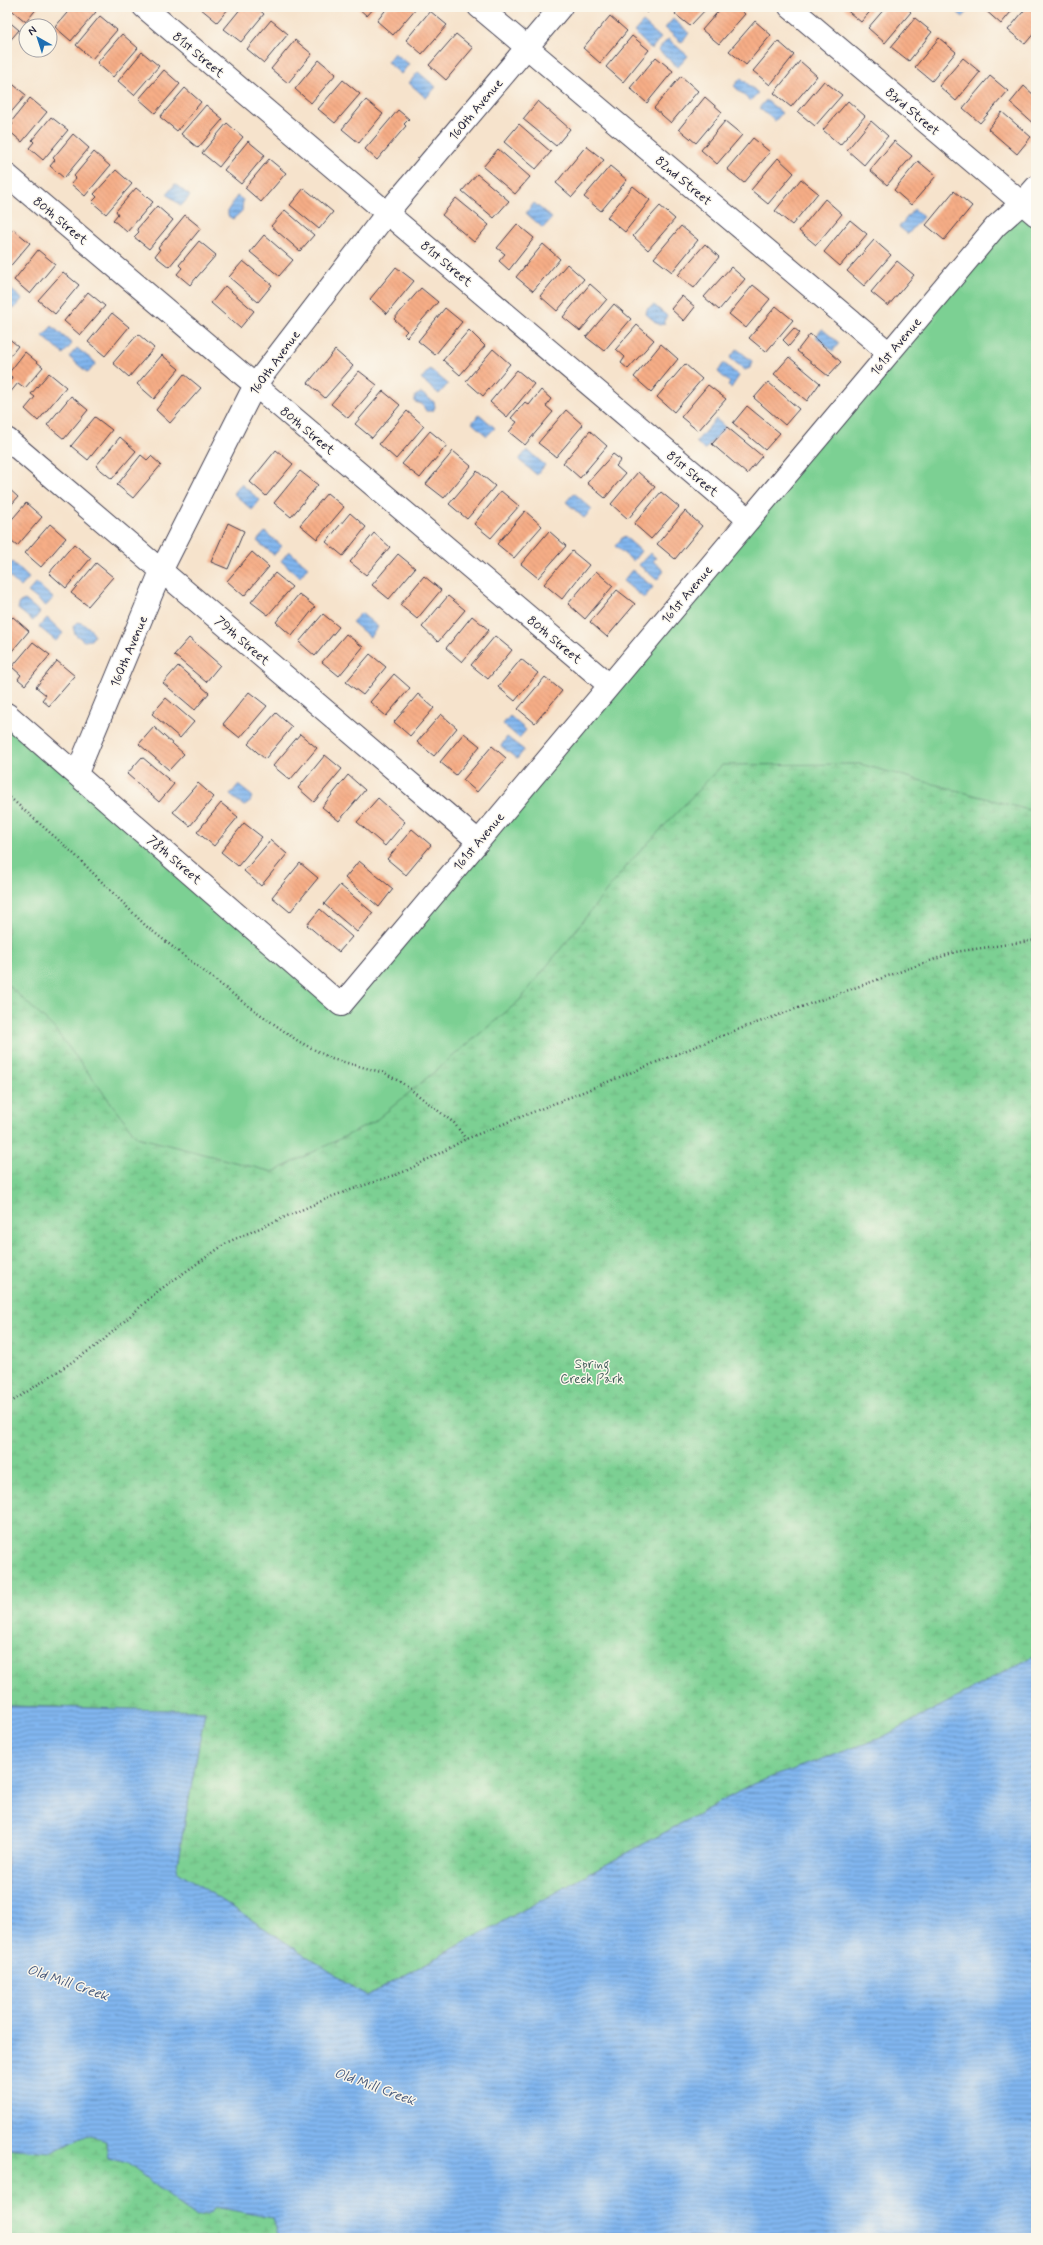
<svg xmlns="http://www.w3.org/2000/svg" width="1043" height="2245" font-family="Mynerve,sans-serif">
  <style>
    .green { fill: #7cd093; stroke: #4f7967 }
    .wetland { fill: url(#wetland-marsh); stroke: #4f7967 }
    .water { fill: url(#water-rules); stroke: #526c95 }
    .building { fill: url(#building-back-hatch) }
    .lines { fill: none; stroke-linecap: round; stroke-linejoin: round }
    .minor-casing { stroke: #423f51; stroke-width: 24 }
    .path { stroke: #423f51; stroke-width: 2.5; stroke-dasharray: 1 3; stroke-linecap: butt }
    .minor { stroke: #fff; stroke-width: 22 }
    .labels { text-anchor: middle; stroke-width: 3; stroke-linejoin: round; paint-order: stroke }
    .street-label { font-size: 13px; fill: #22223b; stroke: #fbf7ec }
    .park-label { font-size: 13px; fill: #425f5a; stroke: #fbf7ec }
    .water-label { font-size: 14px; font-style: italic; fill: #43567a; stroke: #fbf7ec }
  </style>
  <defs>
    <pattern id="wetland-marsh" width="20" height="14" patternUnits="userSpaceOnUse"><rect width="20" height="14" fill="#7cd093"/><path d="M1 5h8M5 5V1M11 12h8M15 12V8" fill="none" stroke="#6bb280"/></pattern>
    <pattern id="water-rules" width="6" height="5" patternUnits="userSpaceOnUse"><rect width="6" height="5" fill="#81b6ef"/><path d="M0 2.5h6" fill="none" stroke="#6994c3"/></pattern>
    <pattern id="building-back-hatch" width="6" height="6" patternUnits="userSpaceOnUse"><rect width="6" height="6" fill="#f6ad86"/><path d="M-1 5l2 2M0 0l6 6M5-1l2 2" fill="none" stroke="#d39575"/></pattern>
  </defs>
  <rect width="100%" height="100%" fill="#fbf7ec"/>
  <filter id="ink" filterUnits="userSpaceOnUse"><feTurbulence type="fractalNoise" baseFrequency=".025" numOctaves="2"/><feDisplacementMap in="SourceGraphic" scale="8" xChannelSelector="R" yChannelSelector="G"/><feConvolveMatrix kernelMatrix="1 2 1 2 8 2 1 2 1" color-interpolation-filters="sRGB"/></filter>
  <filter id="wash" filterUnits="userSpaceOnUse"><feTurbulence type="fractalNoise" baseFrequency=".012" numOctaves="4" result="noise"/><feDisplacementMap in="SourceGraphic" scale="16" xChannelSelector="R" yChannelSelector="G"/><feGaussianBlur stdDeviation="0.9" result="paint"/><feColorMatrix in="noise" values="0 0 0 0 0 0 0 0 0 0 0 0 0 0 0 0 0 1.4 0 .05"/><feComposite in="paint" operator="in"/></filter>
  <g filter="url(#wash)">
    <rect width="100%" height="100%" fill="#f6e3cc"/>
    <path class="green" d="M1022,203L1036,215V1655L881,1738L753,1784L176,1870L205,1711L7,1706V714L341,1005Z"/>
    <path class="wetland" d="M860,764L1036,812V1655L881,1738L753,1784L367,1996L176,1870L205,1711L7,1706V984L54,1028L137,1137L273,1172L374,1122L519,1001L629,863L722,765Z
      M87,2135L106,2141L108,2158L127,2163L196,2217L216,2207L274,2218L279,2238H7V2148L50,2152Z"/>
    <path class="water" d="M951,7H967L970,9L963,17Z
      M673,19L689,33L681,42L665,28Z
      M643,22L661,38L651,49L634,32Z
      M668,39L688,56L678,67L658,50Z
      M394,53L409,64L401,74L387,62Z
      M418,72L436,87L426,98L409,83Z
      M741,78L758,93L750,101L734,86Z
      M766,100L782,113L775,121L759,108Z
      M175,184L190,196L181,206L167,194Z
      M237,196L243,200L242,211L233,219L228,216V210Z
      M534,203L552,218L543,228L526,213Z
      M914,209L923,217L908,234L899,227Z
      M7,286L22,299L14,309L7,304Z
      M654,305L667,316L664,324L659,325L646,314L647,309Z
      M52,326L72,344L63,354L43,336Z
      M822,329L839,343L833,351L816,337Z
      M77,348L96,363L88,373L69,357Z
      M737,349L752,361L750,368L745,370L730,358Z
      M723,364H725L739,376L731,388L728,385L730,383L718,372Z
      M430,369L448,384L439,394L421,379Z
      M421,393L434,402L435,407L433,411H426L422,404L415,402V396Z
      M479,414L495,428L487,436L472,423Z
      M716,419L725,427L705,450L696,442Z
      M527,450L545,465L537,475L519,460Z
      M241,484L260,500L252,510L233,493Z
      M574,493L592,509L584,518L566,502Z
      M265,532L282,546L274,555L257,541Z
      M624,536L641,551L633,561L615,546Z
      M289,551L308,567L300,577L281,561Z
      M650,553L656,558L653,561L664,571L657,580L639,565Z
      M12,562L29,578L21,587L7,575V568Z
      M632,570L653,587L644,598L623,581Z
      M36,583L53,598L46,606L28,592Z
      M25,600L40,612L33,621L18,609L20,602Z
      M361,613L378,627L370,637L352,622Z
      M47,618L63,633L56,641L39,627Z
      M77,622C84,623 93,629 94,636L91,640L84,641L75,634L73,627Z
      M510,716L526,730L519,738L503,724Z
      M507,737L524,750L517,759L501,746Z
      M238,785L252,796C250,803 250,803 244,806L230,795Z
      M1036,1655V2238H279L273,2218L216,2207L210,2214L196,2217L127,2163L108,2158L106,2141L88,2135L51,2152L7,2148V1706L205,1711L176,1870L367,1996L753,1784L881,1738Z"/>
    <g id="blocks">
      <path class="building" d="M8,7H38L26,22Z
        M72,7H90L96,12L71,41L55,27Z
        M201,7H230L217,22L200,8Z
        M242,7H256L264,14L241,42L224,29Z
        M357,7H375L367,16Z
        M388,7H417L393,35L377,21Z
        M641,7H652L647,13Z
        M680,7H708L690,26L675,14Z
        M722,7H737L745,14L719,44L702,30Z
        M846,7H874L861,22L844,8Z
        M886,7H906L911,12L885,43L868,28Z
        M986,7H1015L1001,24L984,9Z
        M1027,7H1036V31L1025,44L1008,30Z
        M430,11L447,25L422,54L406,40Z
        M100,16L117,30L92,59L76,45Z
        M610,16L627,31L600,63L583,48Z
        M915,18L932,32L909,61L891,47Z
        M7,20L19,30L7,44Z
        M271,20L288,34L264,63L247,49Z
        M755,21L771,35L746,65L729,51Z
        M122,34L138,48L113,77L97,63Z
        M456,34L473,48L446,80L429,65Z
        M632,36L649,50L623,82L606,67Z
        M939,38L956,52L932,81L915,67Z
        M295,40L312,54L288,83L271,69Z
        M778,41L794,55L770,85L753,71Z
        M142,52L159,66L134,95L118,81Z
        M656,57L673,71L647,103L630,88Z
        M963,58L980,72L956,101L939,86Z
        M319,60L336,74L311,103L295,89Z
        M800,61L817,76L791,107L774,93Z
        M164,70L180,84L155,113L139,99Z
        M681,76L698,91L671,123L654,108Z
        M990,76L1008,91L980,123L963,108Z
        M343,80L360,94L335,123L318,109Z
        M9,81L26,95L7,117V83Z
        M824,81L842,95L815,126L798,112Z
        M1024,86L1036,97V126L1010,103Z
        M185,88L201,102L177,131L160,117Z
        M705,97L722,112L696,143L679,129Z
        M30,98L47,112L22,142L8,130L13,124L11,122Z
        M366,100L383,114L359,143L342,129Z
        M538,101L570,129L556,146L523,119Z
        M848,101L865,116L840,145L823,130Z
        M206,105L223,119L198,148L181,134Z
        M398,110L409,119L404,124L406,126L377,160L365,149Z
        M1002,112L1031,137L1017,154L988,129Z
        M51,117L68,130L43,160L29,148L34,142L32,140Z
        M725,121L742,135L717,164L701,150Z
        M871,121L888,136L864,165L847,150Z
        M227,123L243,137L219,167L202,153Z
        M519,124L551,152L536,169L504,142Z
        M73,134L89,148L64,178L50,166L55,160L53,158Z
        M753,138L770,152L744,183L727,169Z
        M248,141L265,155L241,184L224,170Z
        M894,141L912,156L887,185L870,170Z
        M586,146L604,160L572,197L556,183Z
        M498,149L530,177L515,194L483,167Z
        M94,152L110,166L85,196L71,184L76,178L74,176Z
        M778,158L794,173L768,204L751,190Z
        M269,159L286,173L261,202L245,188Z
        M918,161L936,176L911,205L894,190Z
        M610,166L627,180L601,211L584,197Z
        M116,170L132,184L106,214L92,202L97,197L94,194Z
        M477,174L509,201L494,218L462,191Z
        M801,179L818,193L792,225L775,211Z
        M633,186L650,200L625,232L607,217Z
        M136,188L153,202L127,232L113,220L118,214L116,211Z
        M304,188L333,212L319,229L290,205Z
        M954,191L972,206L944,240L926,225Z
        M456,198L489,225L474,242L442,215Z
        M825,199L842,214L816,245L799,231Z
        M157,206L173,220L149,249L134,237L139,232L137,229Z
        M660,206L675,219L648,250L633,236Z
        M285,210L314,235L300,251L271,226Z
        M185,215L201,228L169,267L155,256L160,249L158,248Z
        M850,220L867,234L840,266L824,252Z
        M517,224L534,238L509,270L499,261L505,254L497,248Z
        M681,226L698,240L672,272L654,258Z
        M13,229L30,243L7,270V236Z
        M264,235L293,260L279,276L250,252Z
        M874,240L891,255L864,286L847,271Z
        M199,241L216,255L190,285L177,274L182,268L179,265Z
        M543,244L560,259L533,291L516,277Z
        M705,244L719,257L694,288L678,275Z
        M38,250L55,264L30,294L14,280Z
        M243,261L272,285L258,302L229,277Z
        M897,261L914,275L888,306L871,292Z
        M567,264L584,279L557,311L540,296Z
        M396,267L414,281L387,314L370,299Z
        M731,267L745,279L719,310L704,297Z
        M63,272L79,285L55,314L38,300Z
        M590,284L607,299L580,331L563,317Z
        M753,285L770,299L746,328L729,314Z
        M225,286L254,311L240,328L211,303Z
        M421,288L438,302L407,337L404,334L407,331L394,319Z
        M88,292L105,306L80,335L64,321Z
        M682,296L695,307L684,321L671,309Z
        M614,304L631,319L604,351L586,337Z
        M776,306L793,320L766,352L749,338Z
        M445,308L462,322L435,355L418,341Z
        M112,313L129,327L105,356L88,342Z
        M637,325L654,340L628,369L621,363L625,357L616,349Z
        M794,328L800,333L789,346L783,340Z
        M469,330L485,346L460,375L443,360Z
        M138,334L154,348L129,377L113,363Z
        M810,334L841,362L828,376L797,351Z
        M7,337L18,346L7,360Z
        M661,344L678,359L651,392L634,377Z
        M493,349L510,364L483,396L466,381Z
        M335,350L353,366L325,398L308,383Z
        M25,352L43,367L25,388L18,383L9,394L7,393V378L10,381L12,377L8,374Z
        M162,355L179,369L154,399L137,384Z
        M789,357L820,383L807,401L774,374Z
        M685,364L702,379L674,412L657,397Z
        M517,370L534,384L507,417L490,402Z
        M359,371L377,385L348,418L331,404Z
        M49,373L66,387L38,421L25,409L35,397L31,394Z
        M184,374L201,388L170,423L156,410Z
        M768,382L799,409L785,425L754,398Z
        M708,385L726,399L698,431L681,417Z
        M541,390L551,399L546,406L553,412L525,445L509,432L517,422L511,418L525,402L529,405Z
        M383,391L400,405L372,438L355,424Z
        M71,396L88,410L64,439L47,425Z
        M747,406L780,433L765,450L733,423Z
        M566,410L583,425L556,457L538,443Z
        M407,411L424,426L396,459L379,444Z
        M95,417L112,430L88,460L71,446Z
        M727,427L762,456L747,474L712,444Z
        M430,431L447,445L420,478L402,464Z
        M590,431L607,446L580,478L563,463Z
        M120,437L136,451L112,479L96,466Z
        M276,450L293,464L266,496L250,482Z
        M453,451L471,466L444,498L426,484Z
        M613,454L621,460L616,466L625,474L605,498L587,483Z
        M141,455L147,460L151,456L161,465L133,498L117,485Z
        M300,471L318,485L291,517L274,503Z
        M477,471L495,486L467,519L449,504Z
        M638,472L655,487L628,519L611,504Z
        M7,487L18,497L7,510Z
        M501,491L519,506L491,538L474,524Z
        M661,492L679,507L651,539L634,524Z
        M327,493L344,507L317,539L300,525Z
        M26,503L42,517L17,546L7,538V525Z
        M525,511L542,526L514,558L497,544Z
        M685,511L702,526L675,559L657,544Z
        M350,513L366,527L343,556L326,542Z
        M228,523L244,531L228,569L211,562Z
        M50,524L66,538L41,567L25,553Z
        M549,531L566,546L538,578L521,564Z
        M374,533L390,547L366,575L350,562Z
        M74,544L91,558L66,588L49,573Z
        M572,551L589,565L562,599L544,584Z
        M252,552L269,567L244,596L227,581Z
        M398,554L415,568L389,599L372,585Z
        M96,563L113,577L88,606L71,593Z
        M596,571L613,586L585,619L568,604Z
        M275,573L292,587L268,615L251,602Z
        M424,576L441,590L417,619L400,605Z
        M617,590L635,604L607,637L590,622Z
        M299,594L315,607L292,636L276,622Z
        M448,596L465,610L438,642L422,627Z
        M323,614L339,627L315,656L299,642Z
        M472,616L489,630L462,662L446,648Z
        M13,617L29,631L7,657V623Z
        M346,634L363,647L339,676L322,662Z
        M495,636L512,650L488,679L471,665Z
        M189,638L220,665L206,682L174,655Z
        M33,642L50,655L25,685L18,679L21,675L12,667Z
        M370,654L386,667L363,695L346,682Z
        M521,659L538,673L515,701L498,687Z
        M57,661L75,676L49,706L42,700L46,695L36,687Z
        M178,666L209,693L195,710L163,683Z
        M394,674L410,688L386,716L370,702Z
        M545,677L562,691L535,723L518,709Z
        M249,692L267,706L240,738L223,724Z
        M418,694L434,708L410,736L394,722Z
        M166,698L194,722L180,738L152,714Z
        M276,713L292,727L265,759L248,744Z
        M441,714L457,728L434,756L417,742Z
        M154,727L184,754L169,770L139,744Z
        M464,733L480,746L456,775L440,762Z
        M300,734L317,748L290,780L273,766Z
        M492,746L506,758L477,792L463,780Z
        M325,755L342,769L314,802L298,788Z
        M142,757L174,784L159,802L127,774Z
        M348,775L365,790L339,821L322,807Z
        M198,783L214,797L190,826L173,812Z
        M378,798L405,822L385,846L357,822Z
        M221,803L238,817L214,846L197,832Z
        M244,823L262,837L238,866L221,852Z
        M412,829L431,845L406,875L387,859Z
        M271,840L287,854L261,886L244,871Z
        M359,861L393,889L379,907L345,878Z
        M300,863L318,878L290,912L272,897Z
        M340,885L373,913L357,932L324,904Z
        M320,909L352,937L339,952L307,925Z"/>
    </g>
  </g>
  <g filter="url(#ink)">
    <use href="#blocks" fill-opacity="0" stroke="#423f51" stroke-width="1"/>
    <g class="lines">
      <defs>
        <path id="minor" d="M144,7L749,520
          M479,7L889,353
          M790,7L1036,215
          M7,175L609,685
          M7,439L478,841
          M7,714L341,1005L996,226L1022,203L1036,187
          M77,773L161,571L255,385L387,213L561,7"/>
      </defs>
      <use href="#minor" class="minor-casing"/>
      <path class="path" d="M7,795L72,852L146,926L243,1002L298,1041L332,1059L385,1073L405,1085L454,1123L466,1139
        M7,1405L99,1344L158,1291L228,1242L333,1196L406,1171L466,1139L734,1031L955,952L1036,940"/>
      <use href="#minor" class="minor"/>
    </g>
  </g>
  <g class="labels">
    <g class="street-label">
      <text transform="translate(199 54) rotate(40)" y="5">81st Street</text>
      <text transform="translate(475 109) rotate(-50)" y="5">160th Avenue</text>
      <text transform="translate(913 111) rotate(40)" y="5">83rd Street</text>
      <text transform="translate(684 180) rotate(40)" y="5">82nd Street</text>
      <text transform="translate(61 220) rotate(40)" y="5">80th Street</text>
      <text transform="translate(447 263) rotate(40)" y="5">81st Street</text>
      <text transform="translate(895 346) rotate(-50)" y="5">161st Avenue</text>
      <text transform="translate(274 362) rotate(-54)" y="5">160th Avenue</text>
      <text transform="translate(308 430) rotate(40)" y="5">80th Street</text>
      <text transform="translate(693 473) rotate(40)" y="5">81st Street</text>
      <text transform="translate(686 594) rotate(-50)" y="5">161st Avenue</text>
      <text transform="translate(555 639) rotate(40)" y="5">80th Street</text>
      <text transform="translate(243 640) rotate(41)" y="5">79th Street</text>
      <text transform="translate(128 651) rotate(-67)" y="5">160th Avenue</text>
      <text transform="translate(478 841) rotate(-50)" y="5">161st Avenue</text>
      <text transform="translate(175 859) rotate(41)" y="5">78th Street</text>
    </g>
    <g class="park-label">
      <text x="592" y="1368">Spring<tspan x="592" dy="15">Creek Park</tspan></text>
    </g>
    <g class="water-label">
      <text transform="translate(68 1982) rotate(19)" y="5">Old Mill Creek</text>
      <text transform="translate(375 2086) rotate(20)" y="5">Old Mill Creek</text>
    </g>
  </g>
  <rect width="1043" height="2245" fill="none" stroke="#fbf7ec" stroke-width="24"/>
  <g transform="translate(38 38) rotate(321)"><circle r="19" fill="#fbf7ec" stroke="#a4a2a5"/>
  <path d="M0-3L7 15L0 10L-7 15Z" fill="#1f6fb2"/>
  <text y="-6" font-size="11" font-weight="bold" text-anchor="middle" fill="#22223b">N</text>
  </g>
</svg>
